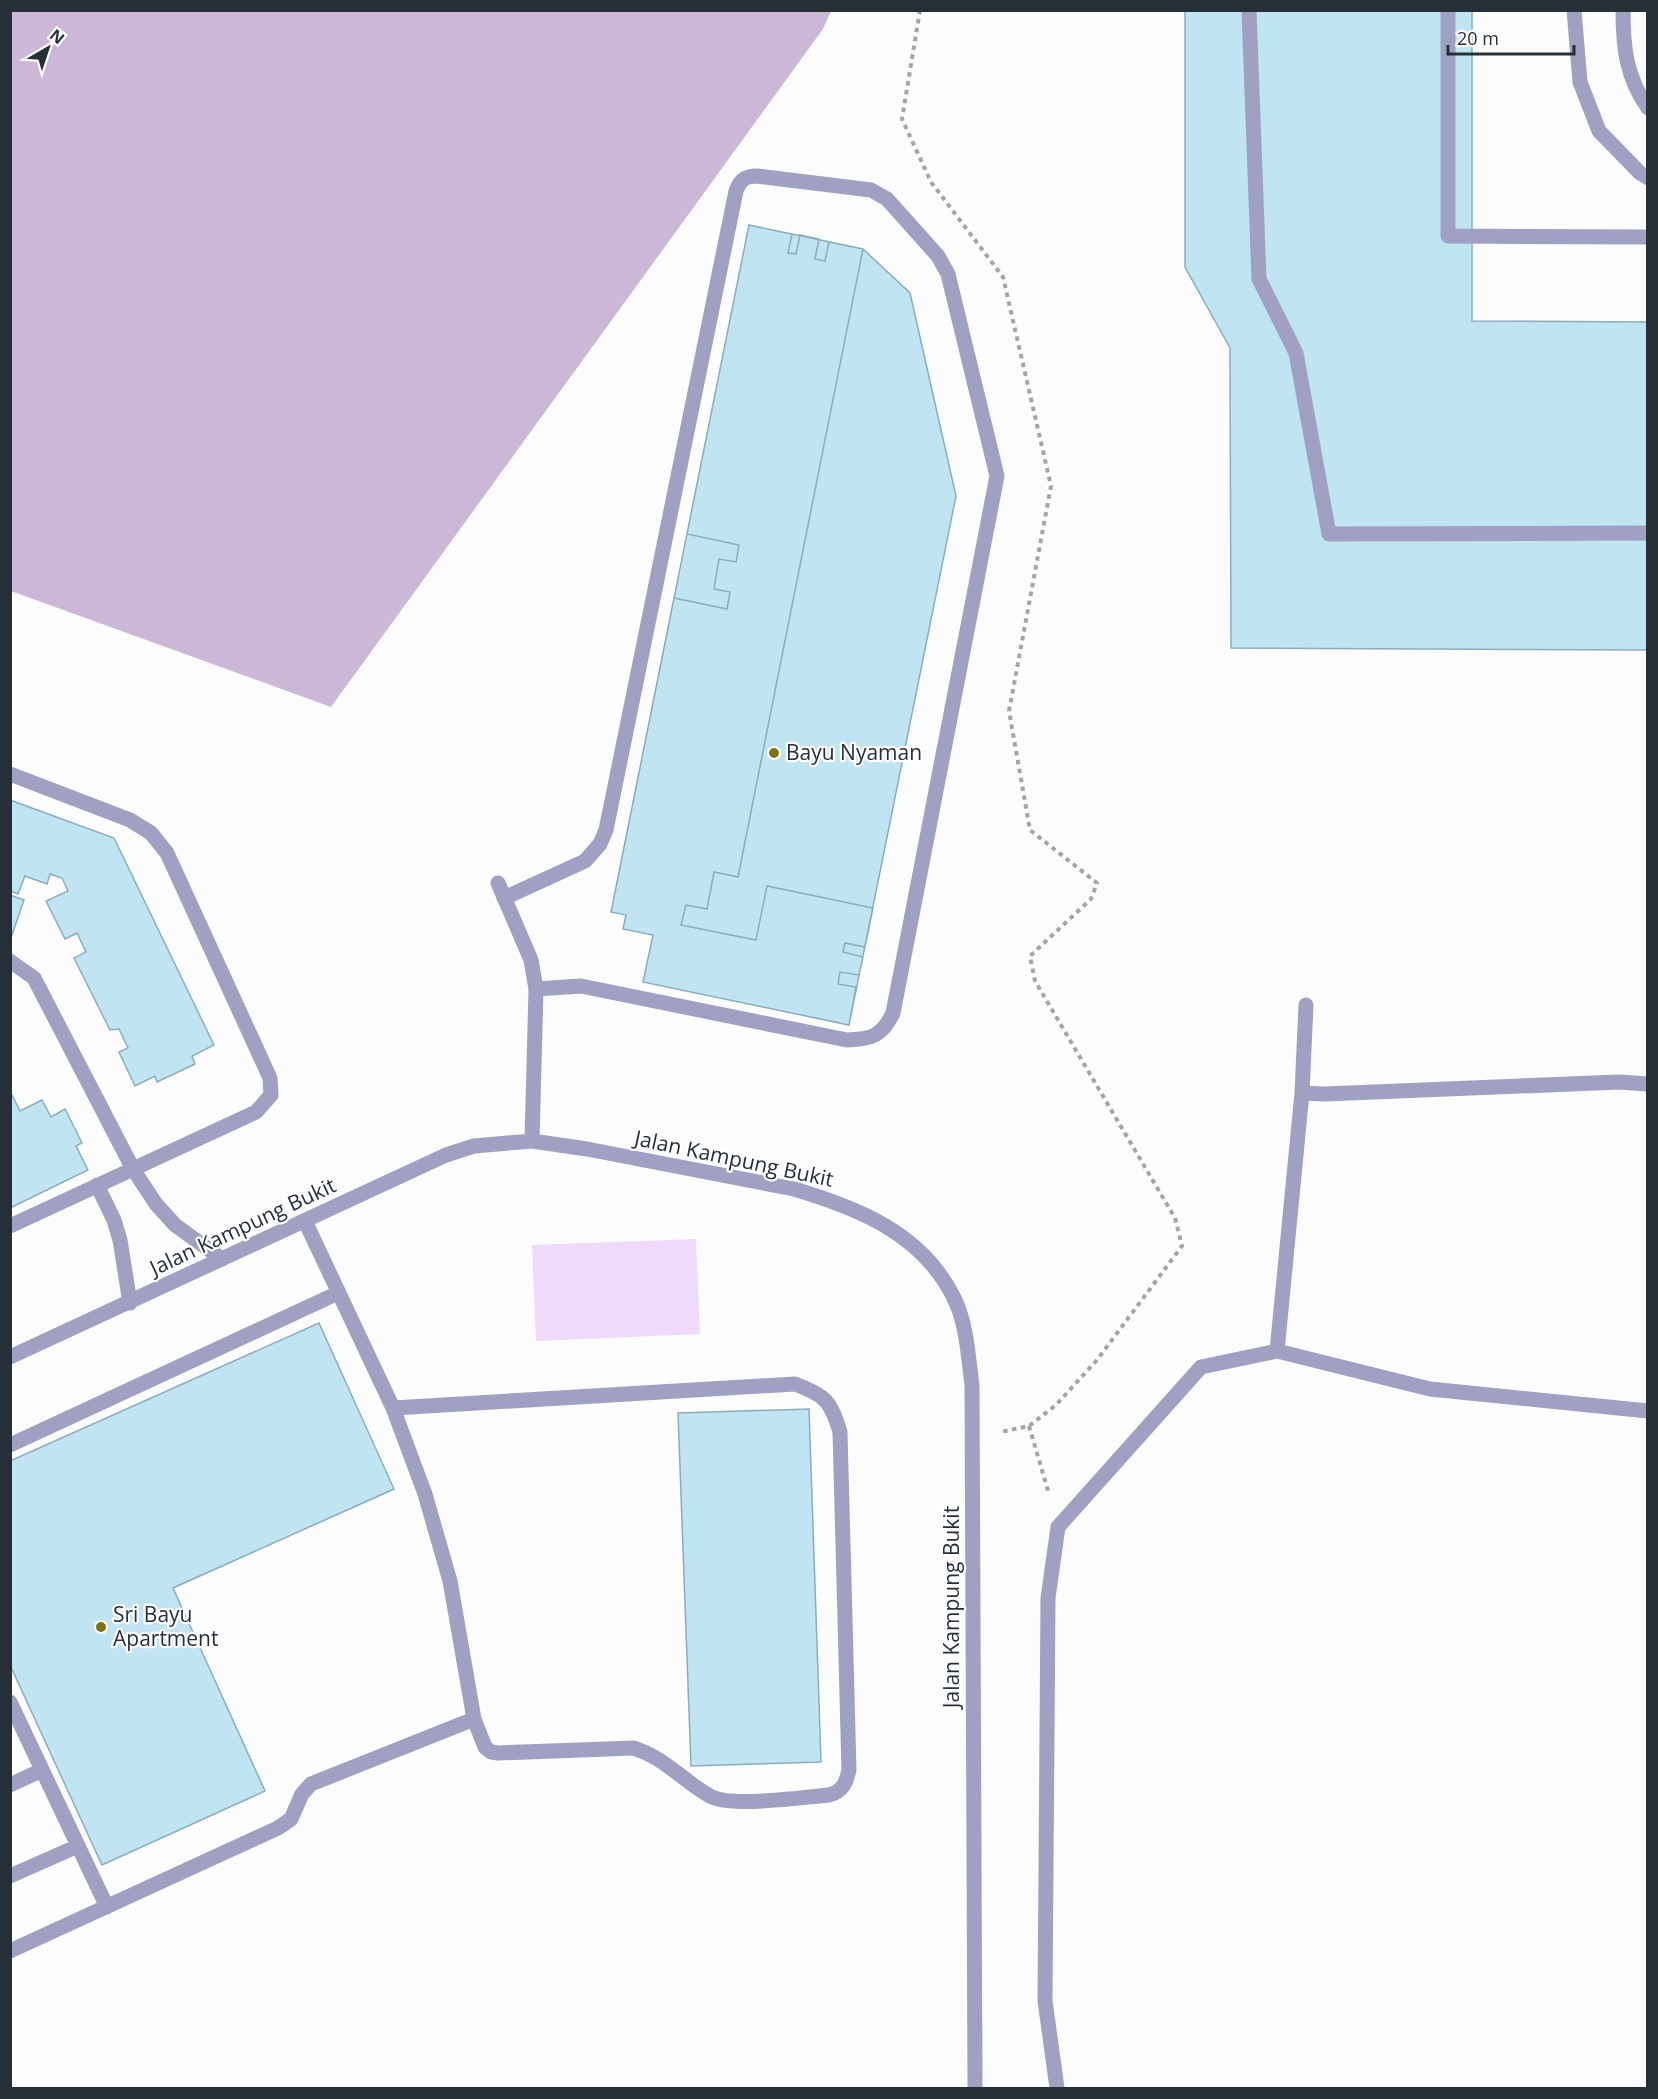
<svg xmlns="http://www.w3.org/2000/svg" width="1658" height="2099" font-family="'Open Sans',sans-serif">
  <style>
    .green { fill: #efdaf9 }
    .forest { fill: #ccb7d6 }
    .building { fill: #c0e4f2; stroke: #8aadbb; stroke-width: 1.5 }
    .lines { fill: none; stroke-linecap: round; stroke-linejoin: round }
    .path { stroke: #a1a4a8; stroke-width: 4; stroke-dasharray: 4.5 4.5; stroke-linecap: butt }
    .lane { stroke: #9fa0c2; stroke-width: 15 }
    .street { stroke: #9fa0c2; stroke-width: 15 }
    .poi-dot { fill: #7e7314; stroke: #fff; stroke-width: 2 }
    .labels { text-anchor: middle; stroke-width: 4.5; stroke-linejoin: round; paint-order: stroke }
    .poi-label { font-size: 21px; fill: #262e38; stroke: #fff; text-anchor: start }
    .street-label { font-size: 21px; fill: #262e38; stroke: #fff }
  </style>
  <rect width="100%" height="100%" fill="#fcfcfc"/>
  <path class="green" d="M696,1239L700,1334L536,1341L532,1245Z"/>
  <path class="forest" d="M10,11L11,10L831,11L823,29L331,707L11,591Z"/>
  <path class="building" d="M1185,10H1472V321L1648,322V650L1231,648L1230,348L1185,267Z
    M749,225L792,234L788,253L796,254L800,235L819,239L815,259L825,261L829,242L863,249L738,877L714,872L707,909L686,905L681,925L756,940L767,886L873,908L865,947L845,943L843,952L863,957L859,975L840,972L838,984L856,987L849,1025L643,982L653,935L623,929L626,915L611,912L674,598L727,609L730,592L714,589L719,559L736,562L739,545L687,534Z
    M749,225L863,249L910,293L956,496L849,1025L643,982L653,935L623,929L626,915L611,912Z
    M10,800L114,838L214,1045L192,1056L195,1064L157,1082L155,1076L135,1086L119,1052L128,1048L119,1029L110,1030L74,958L86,952L77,933L65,939L46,901L68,891L62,878L50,874L47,884L25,876L18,894L10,891Z
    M10,895L24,900L10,941Z
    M11,1093L20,1111L42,1100L51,1117L65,1109L82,1143L76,1146L88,1170L10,1208Z
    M319,1323L394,1489L173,1588L265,1791L102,1865L10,1665V1461Z
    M809,1409L821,1762L691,1766L678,1413Z"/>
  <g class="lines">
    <path class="path" d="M920,10L902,119L931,182L1003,277L1051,486L1009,711L1030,830L1097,883L1091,899L1030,956L1035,981L1175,1218L1182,1246L1097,1360L1056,1405L1029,1426L1000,1432
      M1029,1426L1049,1494"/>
    <path class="lane" d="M1249,10L1259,279L1296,353L1329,534L1648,533
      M1448,10V236L1648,237
      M10,774L130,820L151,833L167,853L270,1078L271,1095L256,1112L10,1226
      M504,898L585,861L600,844L606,830L736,191C740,180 745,176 757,176L871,190L887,199L938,256L948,274L997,476L893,1013C882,1036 872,1039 847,1040L581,986L536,989
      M10,961L34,978L133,1169L156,1204L175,1225L222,1259
      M97,1185L114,1220L120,1240L130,1303
      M305,1221L393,1408L795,1384C825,1395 831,1401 840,1432L849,1770C846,1783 843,1791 829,1795C803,1797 731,1808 710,1796C683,1781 664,1757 633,1748L498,1753L491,1752L485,1747L474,1719L450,1581L425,1494L393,1408
      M10,1445L338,1293
      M10,1702L107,1907
      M10,1785L42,1770
      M10,1876L78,1846
      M10,1951L278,1828L291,1819L302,1794L311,1784L474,1719"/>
    <path class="street" d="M1574,10L1580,82L1599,131L1640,173L1648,178
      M1623,10C1623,47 1626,77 1648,108
      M498,883L531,960L536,989L532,1141
      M1302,1093L1306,1005
      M1277,1351L1302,1093L1325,1094L1619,1082L1648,1084
      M10,1357L446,1155L474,1146L532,1141L587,1149L794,1189C858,1208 921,1233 953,1296C967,1323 968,1356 972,1385L975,2088
      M1057,2088L1045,2001L1048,1598L1058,1527L1201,1367L1277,1351L1430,1389L1648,1411"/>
  </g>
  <g class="poi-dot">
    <circle cx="774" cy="753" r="6"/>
    <circle cx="101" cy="1627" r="6"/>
  </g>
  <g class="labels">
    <g class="poi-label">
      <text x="786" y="760">Bayu Nyaman</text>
      <text x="113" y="1622">Sri Bayu<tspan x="113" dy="24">Apartment</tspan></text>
    </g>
    <g class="street-label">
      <text transform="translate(734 1159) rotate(12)" y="7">Jalan Kampung Bukit</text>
      <text transform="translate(243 1227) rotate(-25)" y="7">Jalan Kampung Bukit</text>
      <text transform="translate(952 1607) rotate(-90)" y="7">Jalan Kampung Bukit</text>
    </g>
  </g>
  <rect width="1658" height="2099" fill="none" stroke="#262e38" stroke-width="24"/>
  <g transform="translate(48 48) rotate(39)" stroke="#ffffff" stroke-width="4.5" paint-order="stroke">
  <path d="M0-4.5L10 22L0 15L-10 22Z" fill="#262e38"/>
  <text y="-9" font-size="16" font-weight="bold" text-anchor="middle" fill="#262e38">N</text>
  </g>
  <path d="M1448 45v9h126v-9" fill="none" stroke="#262e38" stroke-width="3"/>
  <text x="1457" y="45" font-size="18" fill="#262e38" stroke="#ffffff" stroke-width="4.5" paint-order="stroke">20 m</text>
</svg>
